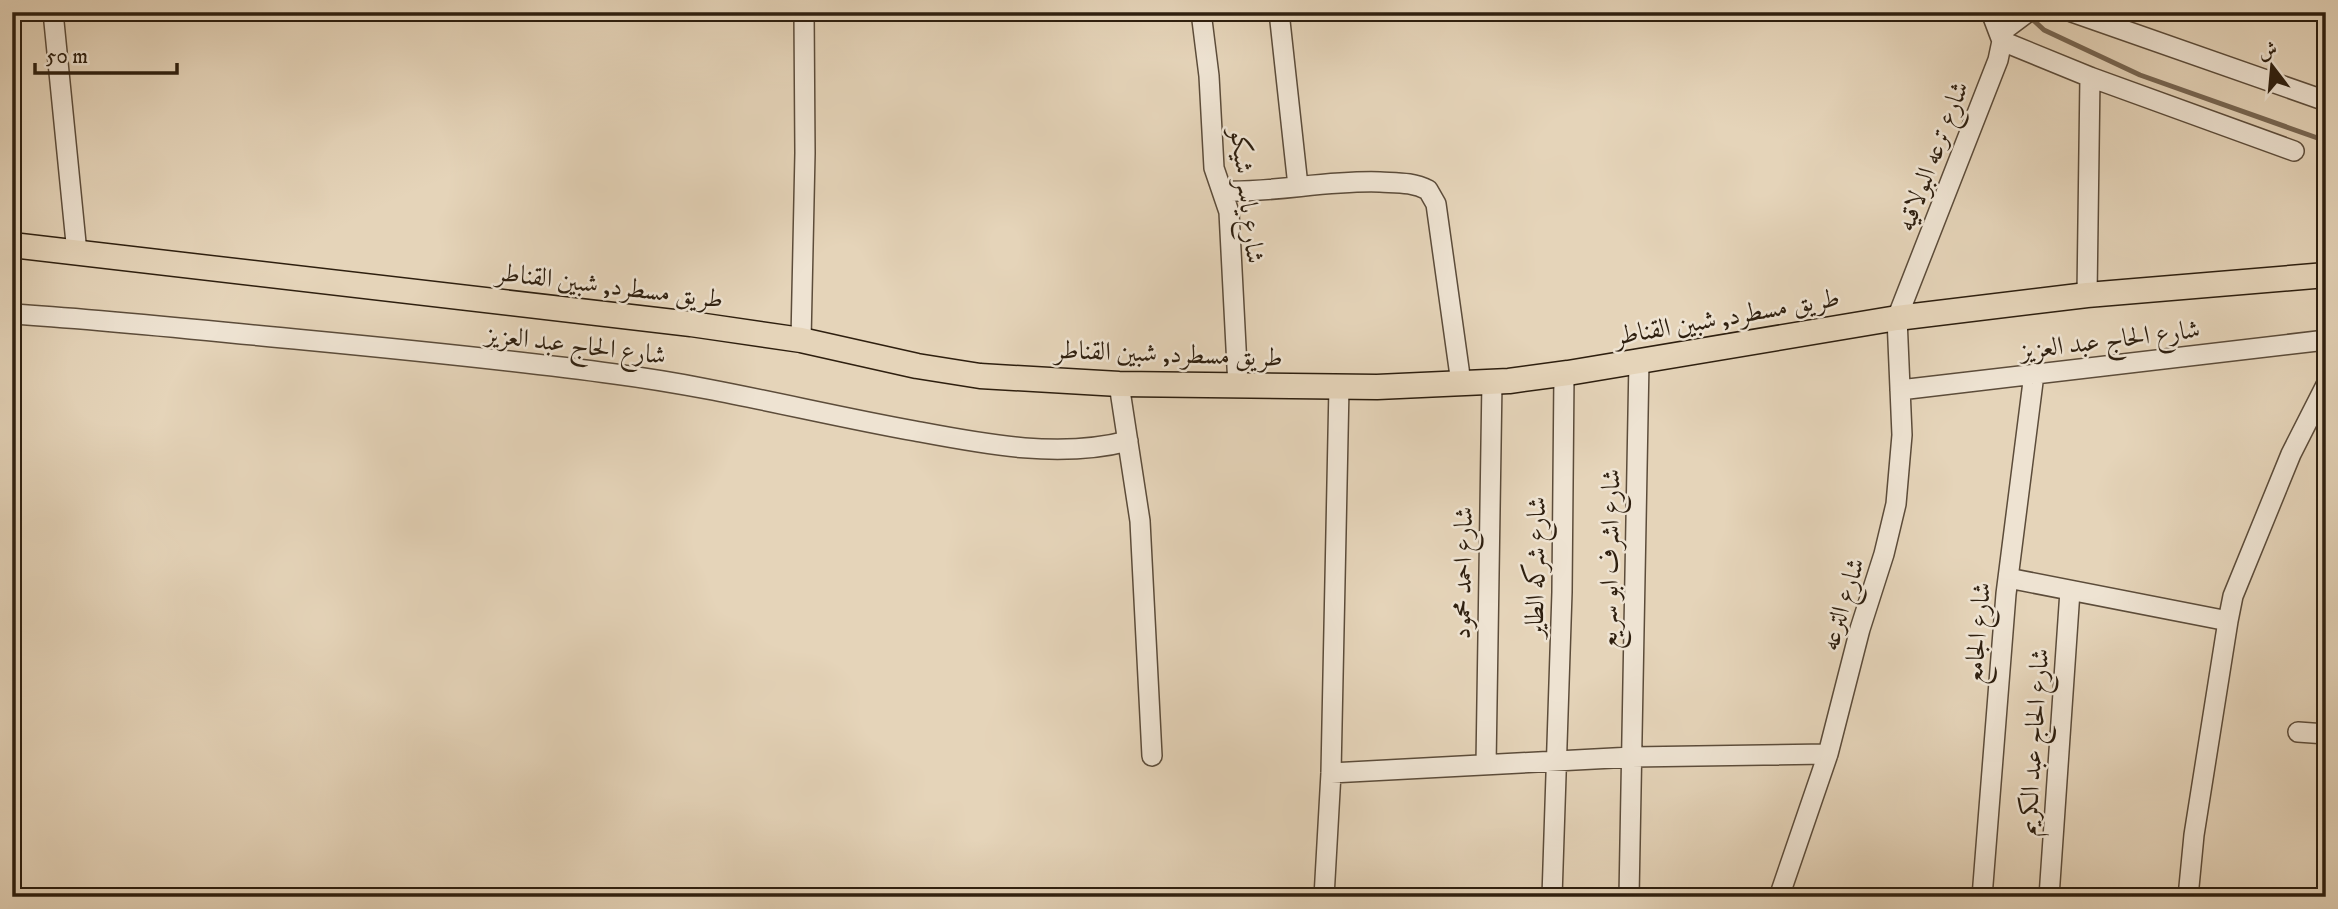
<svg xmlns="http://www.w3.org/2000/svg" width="2338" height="909" font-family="'IM FELL DW Pica',Amiri,serif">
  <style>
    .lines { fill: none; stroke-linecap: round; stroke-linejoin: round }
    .stream { stroke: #776652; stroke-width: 5 }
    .minor-casing { stroke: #5c4c3a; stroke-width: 22 }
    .major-casing { stroke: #2e1f0f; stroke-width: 27 }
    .minor { stroke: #eee3d2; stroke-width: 19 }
    .major { stroke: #e5d4b9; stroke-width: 24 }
    .labels { text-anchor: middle; stroke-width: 5; stroke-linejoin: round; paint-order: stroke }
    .street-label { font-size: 26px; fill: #2e1f0f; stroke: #eee3d2 }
  </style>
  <rect width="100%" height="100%" fill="#e5d4b9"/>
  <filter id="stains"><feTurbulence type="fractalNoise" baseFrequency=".00286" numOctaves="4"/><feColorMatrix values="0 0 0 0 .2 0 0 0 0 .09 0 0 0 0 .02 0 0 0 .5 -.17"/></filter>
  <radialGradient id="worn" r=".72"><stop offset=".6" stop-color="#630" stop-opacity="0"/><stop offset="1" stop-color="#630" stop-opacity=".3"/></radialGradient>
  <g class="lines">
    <path class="stream" d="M2030,17L2044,30L2140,75L2326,141"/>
    <defs>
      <path id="minor" d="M53,12L77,253
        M1201,12L1209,76L1214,168L1229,212L1238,386
        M1279,12L1298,186
        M2072,12L2326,101
        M2000,33L2028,12
        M2002,41L2090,77L2294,151
        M1222,191C1275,193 1326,180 1380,182C1397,183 1413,182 1428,190L1436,204L1461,383
        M2087,295L2090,77
        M12,314C110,320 208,331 305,340C409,350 512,360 615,374C716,387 815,413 915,431C984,444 1059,459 1128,441
        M801,340L805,153L804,12
        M1119,384L1140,521L1152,756
        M1900,390L2326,340
        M2008,578L2228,621
        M2298,732L2326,734
        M1486,765L1492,381
        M1331,773L1632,757L1828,754
        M1324,897L1331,773L1339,387
        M1552,897L1562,592L1564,374
        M1629,897L1639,361
        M1779,897L1828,754L1860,629L1884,554L1896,504L1902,435L1897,318L1998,60L2002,41L1991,12
        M1982,897L2006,594L2034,374
        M2049,897L2070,591
        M2188,897L2194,835L2228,621L2233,596L2291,454L2326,385"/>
      <path id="major" d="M12,245L691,324L801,340L917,366L980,376L1119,384L1377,387L1509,381L1568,373L1897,318L2087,295L2326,275"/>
    </defs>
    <use href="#minor" class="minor-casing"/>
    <use href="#major" class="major-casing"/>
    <use href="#minor" class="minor"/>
    <use href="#major" class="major"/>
  </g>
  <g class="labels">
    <g class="street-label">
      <text transform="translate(1932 156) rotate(-69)" y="9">شارع ترعه البولاقيه</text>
      <text transform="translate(1248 196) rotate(83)" y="9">شارع ياسر شيكو</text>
      <text transform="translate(610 285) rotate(7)" y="9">طريق مسطرد, شبين القناطر</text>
      <text transform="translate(1727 316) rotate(-10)" y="9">طريق مسطرد, شبين القناطر</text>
      <text transform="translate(2110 339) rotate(-7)" y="9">شارع الحاج عبد العزيز</text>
      <text transform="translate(576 344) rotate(7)" y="9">شارع الحاج عبد العزيز</text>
      <text transform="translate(1169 353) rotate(2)" y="9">طريق مسطرد, شبين القناطر</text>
      <text transform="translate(1609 559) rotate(-89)" y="9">شارع اشرف ابو سريع</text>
      <text transform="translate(1535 567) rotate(-89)" y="9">شارع شركه الطاير</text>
      <text transform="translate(1462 573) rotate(-89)" y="9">شارع احمد محمود</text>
      <text transform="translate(1842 604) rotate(-73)" y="9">شارع الترعه</text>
      <text transform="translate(1977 633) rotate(-85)" y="9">شارع الجامع</text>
      <text transform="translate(2033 742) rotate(-86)" y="9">شارع الحاج عبد الكريم</text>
    </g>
  </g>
  <rect width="2338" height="909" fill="none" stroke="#e5d4b9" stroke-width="42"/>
  <rect x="14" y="14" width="2310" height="881" fill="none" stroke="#2e1f0f" stroke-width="3.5"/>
  <rect x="21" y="21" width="2296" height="867" fill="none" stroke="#2e1f0f" stroke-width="2"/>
  <g transform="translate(2272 66) rotate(344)" stroke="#eee3d2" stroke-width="5" paint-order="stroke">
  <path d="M0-5L12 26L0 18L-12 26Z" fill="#2e1f0f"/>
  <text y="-10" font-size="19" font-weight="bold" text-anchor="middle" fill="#2e1f0f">ش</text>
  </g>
  <path d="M35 63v10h142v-10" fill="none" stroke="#2e1f0f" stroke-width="3.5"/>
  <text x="46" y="63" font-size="21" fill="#2e1f0f" stroke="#eee3d2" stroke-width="5" paint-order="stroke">50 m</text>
  <rect width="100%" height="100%" filter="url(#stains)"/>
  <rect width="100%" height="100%" fill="url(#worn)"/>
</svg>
